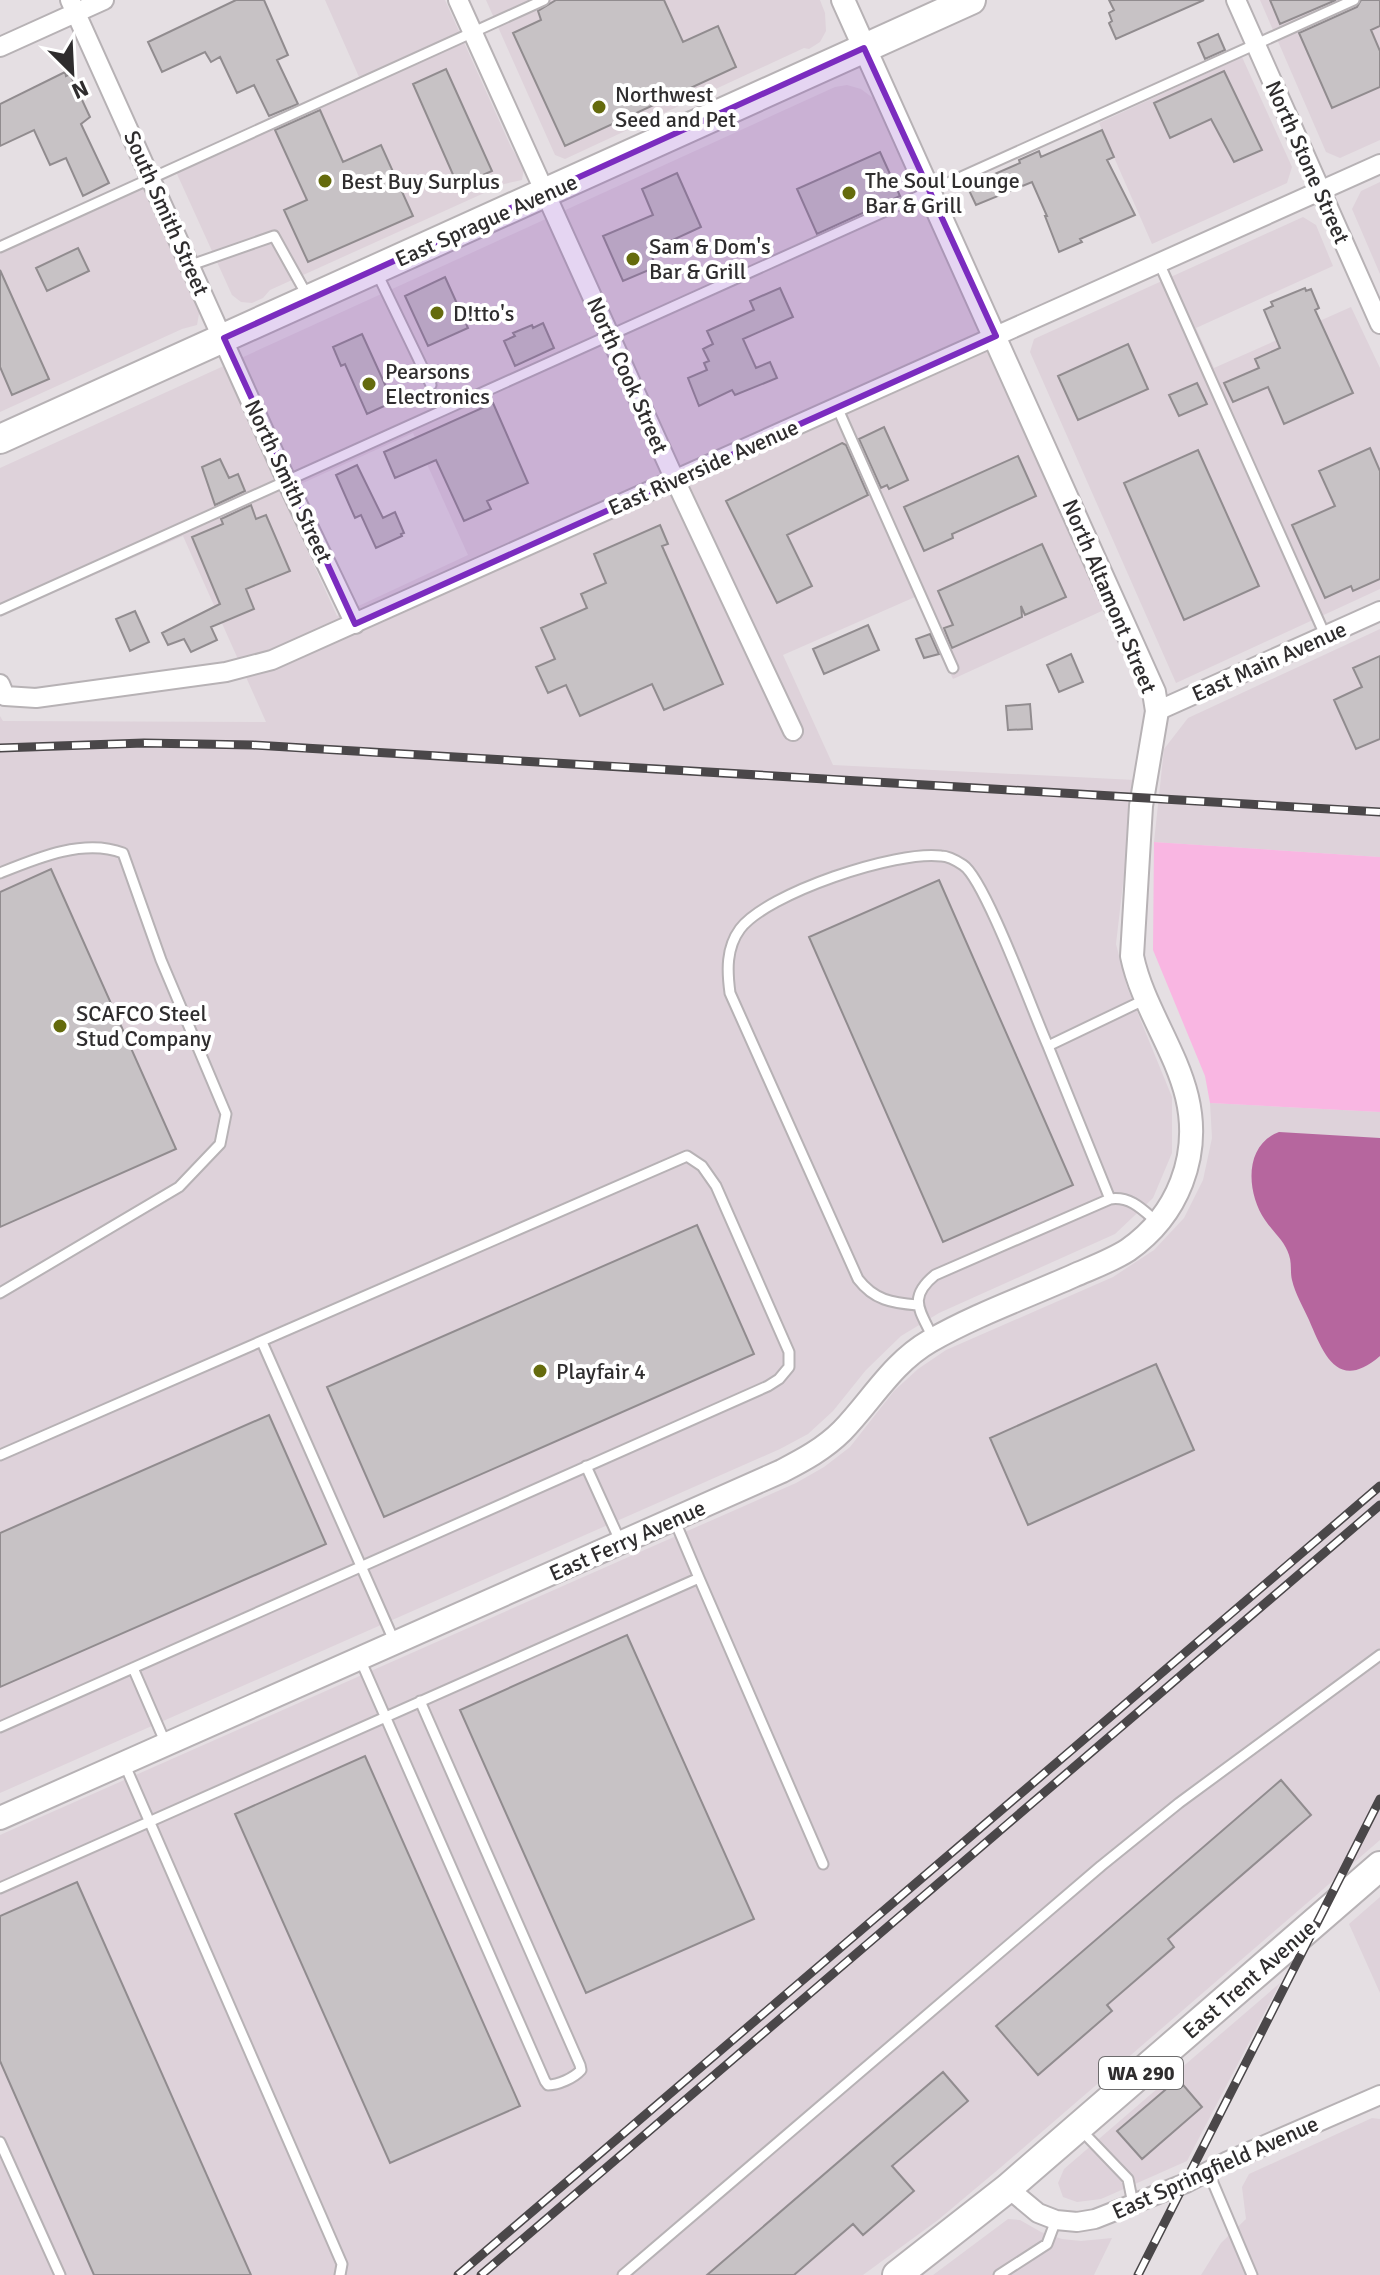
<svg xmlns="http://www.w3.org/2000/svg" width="1380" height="2275" font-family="Signika,sans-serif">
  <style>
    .built { fill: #ded2da; fill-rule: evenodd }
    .green { fill: #f9b6e2 }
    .water { fill: #b6669e }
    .building { fill: #c7c2c5; stroke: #918c8f; stroke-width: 2 }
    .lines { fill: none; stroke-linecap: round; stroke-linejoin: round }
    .service-casing { stroke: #b7b2b5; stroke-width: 13 }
    .minor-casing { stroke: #b7b2b5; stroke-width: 22 }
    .tertiary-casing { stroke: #b7b2b5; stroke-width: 26 }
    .primary-casing { stroke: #b7b2b5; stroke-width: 32 }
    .service { stroke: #fff; stroke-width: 9 }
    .minor { stroke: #fff; stroke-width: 18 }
    .tertiary { stroke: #fff; stroke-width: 22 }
    .primary { stroke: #fff; stroke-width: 28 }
    .rail-casing { stroke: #4a4749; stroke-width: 9 }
    .rail { stroke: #fff; stroke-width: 6; stroke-dasharray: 18; stroke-linecap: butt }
    .marked { fill: #7b2cbf; fill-opacity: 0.2; stroke: #7b2cbf; stroke-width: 6; stroke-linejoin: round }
    .poi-dot { fill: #656b0d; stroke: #fff; stroke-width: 3 }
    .labels { text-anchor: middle; stroke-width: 8; stroke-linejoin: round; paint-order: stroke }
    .shield { fill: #fff; stroke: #6d6c6d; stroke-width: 2 }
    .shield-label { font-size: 20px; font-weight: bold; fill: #2f2d2e }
    .poi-label { font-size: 22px; fill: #2f2d2e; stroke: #fff; text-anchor: start }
    .street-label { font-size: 22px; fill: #2f2d2e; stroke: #fff }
  </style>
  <rect width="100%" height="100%" fill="#e5dfe3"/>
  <path class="built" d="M325,0H445L511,147L524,168L522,180L504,184L270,290L263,298L252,303L241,302L232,295L172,163L359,77Z
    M486,0H820L825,13L826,31L820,42L809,49L804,48L565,159L555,155Z
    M1260,0H1380V140L1340,158L1326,152Z
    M1242,57L1292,167L1287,183L1152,244L1099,123Z
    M847,85L861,89L873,98L882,111L1104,610L953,679L915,597L783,655L833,765L1135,780L1116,944L1127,987L1172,1097V1153L1153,1198L1115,1234L939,1313L901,1336L866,1370L833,1411L808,1434L780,1449L0,1793V716L3,721L266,722L183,536L0,616V468L835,87ZM413,433L468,555L337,616L281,493Z
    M142,177L200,308L197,325L182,329L0,412V240Z
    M1380,182V274L1352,209L1361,191Z
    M1303,217L1316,225L1333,266L1196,328L1214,368L1351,307L1380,368V589L1176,683L1030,352L1034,339Z
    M1380,629V857L1154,842L1164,749L1188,718Z
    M1210,1103L1380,1112V1840L1000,2168L938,2220L863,2275H0V1835L796,1483L824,1467L850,1447L894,1391L918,1369L946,1350L1113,1277L1154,1250L1184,1218L1203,1180L1212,1138Z
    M1380,1897V1993L1349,1924Z
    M1280,1983L1187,2161L1101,2199L1077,2202L1063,2197L1058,2183L1064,2169Z
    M1372,2118L1380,2119V2275H1201L1221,2243L1246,2219L1242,2187L1249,2174Z
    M1008,2219L1020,2220L1041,2232L1062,2239L1081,2241L1112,2238L1094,2275H933Z"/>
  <path class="green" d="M1154,842L1380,857V1112L1210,1103L1205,1076L1153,950Z"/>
  <path class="water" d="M1279,1132L1380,1138V1356C1338,1392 1324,1355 1309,1320C1303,1307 1295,1293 1292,1280C1290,1272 1292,1263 1289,1255C1285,1241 1273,1232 1265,1220C1246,1192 1244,1145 1279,1132Z"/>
  <path class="building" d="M236,0H264L288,55L277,60L298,104L269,116L254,85L237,93L220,57L211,62L205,52L162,72L148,42Z
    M556,0H664L683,42L718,26L736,67L565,146L513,33L541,20L538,11Z
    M1109,0H1204L1116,39L1109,23L1112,21L1109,13L1114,10Z
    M1270,0H1336L1280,24Z
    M1361,0H1380V26L1371,30L1380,51V87L1332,108L1299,33L1357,7Z
    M1218,34L1225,50L1205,59L1198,43Z
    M446,69L492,171L458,186L413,84Z
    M1224,71L1262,150L1234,162L1211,119L1170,138L1154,103Z
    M65,72L66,76L70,74L90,117L81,124L109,183L83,196L66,158L50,165L34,130L0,146V104Z
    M320,110L343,162L381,145L413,216L308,262L284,210L307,200L275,130Z
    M1102,130L1114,157L1107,160L1135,215L1080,239L1082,242L1059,252L1045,216H1047L1032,182L976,205L967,186L1020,163L1019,160L1039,151L1041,157Z
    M880,152L900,196L817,234L797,189Z
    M677,173L701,227L653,249L650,252L656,267L623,281L603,236L653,215L642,189Z
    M78,248L89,271L47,291L36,268Z
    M0,270L49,379L12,395L0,367Z
    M445,277L468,328L428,346L405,296Z
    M780,288L793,317L743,339L756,368L770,362L777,378L735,395L732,390L699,406L688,378L707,370L704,363L709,361L703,349L713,344L707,331L754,310L750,301Z
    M1305,288L1306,291L1311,289L1319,308L1315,310L1353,393L1284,424L1268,387L1233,402L1224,383L1259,368L1255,359L1280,348L1264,310L1273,306L1271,302Z
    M543,323L554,348L515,366L504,341L515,336L513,333L532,325L533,328Z
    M362,334L393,402L367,414L345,364L341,366L333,347Z
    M1128,344L1148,389L1078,420L1058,376Z
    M1197,383L1207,404L1179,416L1169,395Z
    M493,403L528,483L487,501L491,509L464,521L436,460L395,478L384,452Z
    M884,427L908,480L889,489L887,485L881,488L859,439Z
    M842,443L846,445L868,495L787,535L812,586L777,603L726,501Z
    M1370,448L1380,471V579L1353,591L1351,586L1325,598L1292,525L1335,506L1319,471Z
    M1198,450L1259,586L1184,620L1124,483Z
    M1018,456L1036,496L952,534L953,538L924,551L904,507Z
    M220,459L229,478L238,474L245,491L215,505L202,467Z
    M357,465L383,518L395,512L404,533L401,534L402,536L376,548L361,515L355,518L336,475Z
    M251,505L256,519L266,515L290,571L246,589L254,609L211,627L217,640L191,652L184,639L168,645L162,633L220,604L192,537L223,524L221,519Z
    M660,525L668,544L662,546L723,684L664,710L652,684L580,716L566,685L548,693L536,667L555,659L541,628L587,608L581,594L606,583L594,554Z
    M1042,544L1066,597L1025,615L1021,606L1022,617L952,648L944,628L953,625L938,591Z
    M135,611L149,642L130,651L116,619Z
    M868,625L879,650L824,674L813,649Z
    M930,634L939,654L924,658L916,639Z
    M1071,654L1083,682L1059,692L1047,665Z
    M1380,656V739L1356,749L1334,700L1362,687L1353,668Z
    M1030,704L1032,729L1008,730L1006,706Z
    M51,869L176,1149L0,1227V892Z
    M939,880L1073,1185L943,1242L809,937Z
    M697,1225L754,1354L384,1517L327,1387Z
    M1156,1364L1194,1450L1028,1525L990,1438Z
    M269,1415L326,1544L0,1687V1533Z
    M627,1635L754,1919L586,1993L460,1710Z
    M365,1756L520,2106L390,2163L235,1814Z
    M1281,1780L1311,1815L1168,1939L1174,1947L1107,2005L1112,2011L1038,2075L996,2026Z
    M77,1882L251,2275H94L0,2061V1916Z
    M943,2072L968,2101L892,2166L914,2191L863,2235L853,2224L794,2275H707Z
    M1178,2079L1202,2107L1142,2159L1117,2131Z"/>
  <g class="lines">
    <defs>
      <path id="service" d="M0,247L544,0
        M191,265L274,236L308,297
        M1160,265L1325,635
        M377,273L431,385
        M837,407L953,668
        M0,610L1354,0
        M0,873C37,858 84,838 123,853L161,960L226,1114L220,1144L179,1187L0,1293
        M1110,1199L1048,1046L1144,1000
        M917,1305C892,1303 874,1300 858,1279L730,993C727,971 726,948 740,929C767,893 897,850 941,856C949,856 957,861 963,865C985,879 1034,1015 1048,1046
        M933,1338C920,1310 907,1298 935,1275L1110,1199C1131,1196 1143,1210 1158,1223
        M262,1342L395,1643
        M0,1455L687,1156L702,1166L716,1186L789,1352V1367L779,1379L768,1386L0,1727
        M586,1466L621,1543
        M699,1578L823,1864
        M360,1659L545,2081L548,2085C558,2085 574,2078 581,2070L580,2065L420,1701
        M133,1668L166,1744
        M124,1763L342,2264L340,2275
        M0,1888L699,1578L674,1519
        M1081,2130L1128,2179L1133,2204
        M0,2142L60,2275
        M1208,2171L1252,2275
        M623,2275L1101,1866L1179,1803L1380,1655
        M999,2275L1047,2244L1056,2220"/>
      <path id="minor" d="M70,0L287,482L355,624
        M458,0L675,480L793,731
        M1236,0L1380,324
        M0,47L104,0
        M0,684L5,696L36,698L226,672L272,660L1380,164
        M1157,711L1380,611
        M1008,2188L1038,2213L1056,2220L1077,2222L1095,2219L1186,2183L1228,2161L1380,2095"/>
      <path id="tertiary" d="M0,1818L782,1471C803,1460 824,1449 842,1431C872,1400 892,1363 930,1341C975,1315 1026,1297 1073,1276C1091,1268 1111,1261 1128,1250C1178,1215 1201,1156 1187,1097C1175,1048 1142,1005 1132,956L1141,806L1157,711L1154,692L843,0"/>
      <path id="primary" d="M0,439L971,0
        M897,2275L1008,2188L1380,1866"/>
    </defs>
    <use href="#service" class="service-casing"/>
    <use href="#minor" class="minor-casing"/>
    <use href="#tertiary" class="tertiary-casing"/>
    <use href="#primary" class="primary-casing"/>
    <use href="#service" class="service"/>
    <use href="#minor" class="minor"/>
    <use href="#tertiary" class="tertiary"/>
    <use href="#primary" class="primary"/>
    <defs>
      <path id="rail" d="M0,748L144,743L253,745L1380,812
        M458,2275L1380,1486
        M481,2275L1380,1505
        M1138,2275L1380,1799"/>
    </defs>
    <use href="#rail" class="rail-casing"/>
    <use href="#rail" class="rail"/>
  </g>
  <path class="marked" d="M864,48L996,336L355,624L224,338Z"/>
  <g class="poi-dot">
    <circle cx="599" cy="107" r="8"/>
    <circle cx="325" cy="181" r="8"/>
    <circle cx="849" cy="193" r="8"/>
    <circle cx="633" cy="259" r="8"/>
    <circle cx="437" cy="313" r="8"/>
    <circle cx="369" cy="384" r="8"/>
    <circle cx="60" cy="1026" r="8"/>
    <circle cx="540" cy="1371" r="8"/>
  </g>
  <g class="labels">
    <rect class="shield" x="1099" y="2057" width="84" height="32" rx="6"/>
    <g class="shield-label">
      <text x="1141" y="2080">WA 290</text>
    </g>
    <g class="poi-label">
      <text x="615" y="102">Northwest<tspan x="615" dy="25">Seed and Pet</tspan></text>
      <text x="865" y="188">The Soul Lounge<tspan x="865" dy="25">Bar &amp; Grill</tspan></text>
      <text x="341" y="189">Best Buy Surplus</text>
      <text x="649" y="254">Sam &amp; Dom's<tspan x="649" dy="25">Bar &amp; Grill</tspan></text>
      <text x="453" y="321">D!tto's</text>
      <text x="385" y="379">Pearsons<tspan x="385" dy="25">Electronics</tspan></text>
      <text x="76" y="1021">SCAFCO Steel<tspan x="76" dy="25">Stud Company</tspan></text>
      <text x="556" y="1379">Playfair 4</text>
    </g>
    <g class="street-label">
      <text transform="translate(1308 162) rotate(66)" y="8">North Stone Street</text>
      <text transform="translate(167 213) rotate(66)" y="8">South Smith Street</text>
      <text transform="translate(486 220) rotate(-24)" y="8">East Sprague Avenue</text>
      <text transform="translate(628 375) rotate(66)" y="8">North Cook Street</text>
      <text transform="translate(703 467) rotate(-24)" y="8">East Riverside Avenue</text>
      <text transform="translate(289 481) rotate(65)" y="8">North Smith Street</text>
      <text transform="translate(1110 596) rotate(67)" y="8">North Altamont Street</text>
      <text transform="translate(1269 661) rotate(-24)" y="8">East Main Avenue</text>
      <text transform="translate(627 1540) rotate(-24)" y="8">East Ferry Avenue</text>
      <text transform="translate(1249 1979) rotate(-41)" y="8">East Trent Avenue</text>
      <text transform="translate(1215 2167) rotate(-24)" y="8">East Springfield Avenue</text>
    </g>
  </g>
  <g transform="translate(72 72) rotate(156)" stroke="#ffffff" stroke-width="6" paint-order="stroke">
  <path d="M0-6L14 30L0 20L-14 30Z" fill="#2f2d2e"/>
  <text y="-12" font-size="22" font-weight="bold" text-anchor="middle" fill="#2f2d2e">N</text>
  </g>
</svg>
